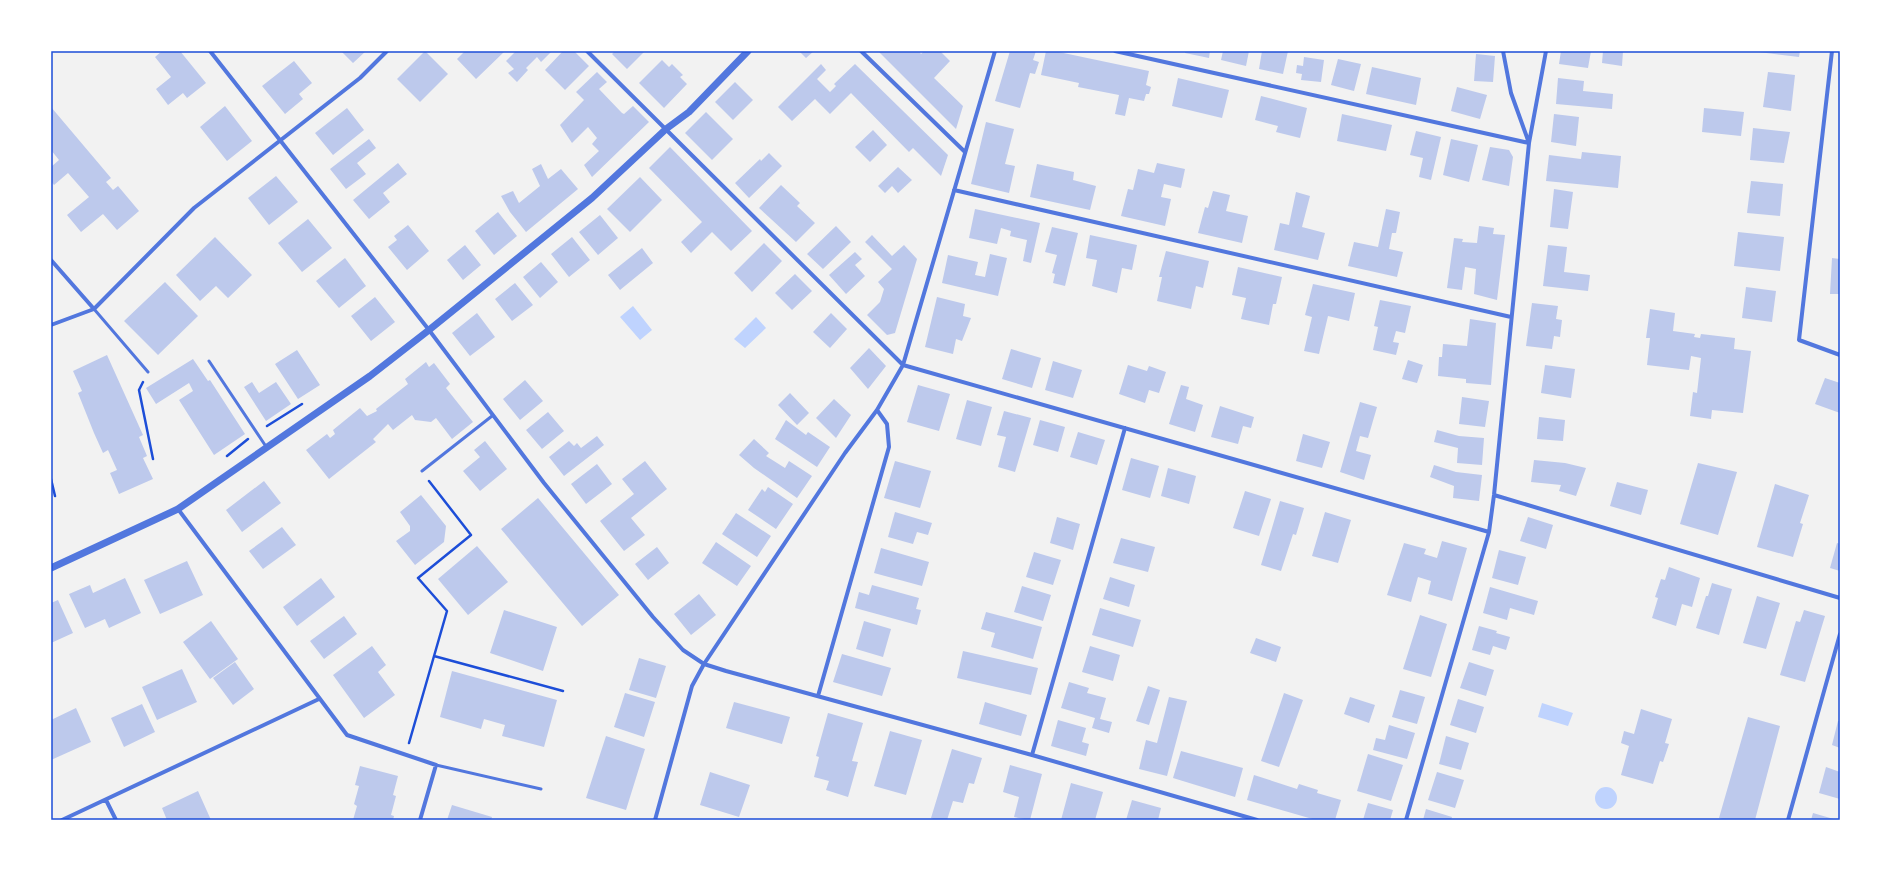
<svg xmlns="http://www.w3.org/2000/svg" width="1891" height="871" font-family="Quicksand,sans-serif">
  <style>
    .water { fill: #bfd3fe }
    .building { fill: #bdc9ec }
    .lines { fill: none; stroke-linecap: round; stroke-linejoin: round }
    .path { stroke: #1d4ed8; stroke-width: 2.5 }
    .service { stroke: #5277de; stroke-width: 3 }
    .minor { stroke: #5277de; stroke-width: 4 }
    .tertiary { stroke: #5277de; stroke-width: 7 }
    .neatline { fill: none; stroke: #1d4ed8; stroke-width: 1.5 }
  </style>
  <rect width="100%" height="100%" fill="#f2f2f2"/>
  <path class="water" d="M633,306L652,330L640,340L620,317Z
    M756,317L766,328L745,348L734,339Z
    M1542,703L1573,713L1568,726L1538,717Z
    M1595 798a11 11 0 1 1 22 0a11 11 0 1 1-22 0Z"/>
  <path class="building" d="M162,51H180L206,83L187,98L183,93L168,105L156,89L171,77L155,57Z
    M341,51H366L353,63Z
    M425,51L448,74L420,102L397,79Z
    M465,51H505L476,79L457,59Z
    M516,51H552L541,62L537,57L526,68L528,70L517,82L508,73L514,69L506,61Z
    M563,51H574L589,66L565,90L545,70Z
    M615,51H645L627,69L612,54Z
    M799,51H814L806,58Z
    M878,51H919L921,54L924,51H940L950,61L934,78L963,106L956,129Z
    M1010,51H1036L1033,60L1039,62L1035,74L1030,73L1020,108L995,101Z
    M1046,51H1054L1149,71L1146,85L1151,87L1149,94H1146L1144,101L1129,98L1125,116L1115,114L1119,95L1078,87L1079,83L1041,75Z
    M1185,51H1210L1209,58L1185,53Z
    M1223,51H1249L1246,66L1221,60Z
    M1262,51H1288L1283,74L1259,69Z
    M1561,51H1591L1588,68L1559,64Z
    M1603,51H1623L1622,66L1602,63Z
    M1751,51H1800L1799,57Z
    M1476,54L1495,56L1493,82L1474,81Z
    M1304,57L1324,60L1321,82L1301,80L1302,74L1296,73L1297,65L1303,66Z
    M1338,59L1361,64L1354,91L1331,85Z
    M662,60L669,67L672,64L683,75L680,77L687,84L664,108L639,83Z
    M294,61L312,83L299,94L303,99L285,114L262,86Z
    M821,64L826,70L817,79L830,92L836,86L834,84L855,64L948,155L941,176L913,148L909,152L851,93L830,114L815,99L792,121L778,107Z
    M1372,67L1421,78L1416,105L1366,94Z
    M597,72L607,82L599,89L622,113L624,114L633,106L649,122L592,177L584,165L599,151L592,144L597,138L588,127L572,143L560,125L584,100L576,92Z
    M1768,72L1795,75L1791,111L1763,107Z
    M1178,78L1229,90L1222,118L1172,106Z
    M1558,78L1584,81L1583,91L1613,94L1612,109L1556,104Z
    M735,82L753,100L733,120L715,102Z
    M1457,87L1487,95L1480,119L1451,111Z
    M1261,96L1307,108L1300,138L1276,132L1278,126L1255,120Z
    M225,106L252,141L227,161L200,127Z
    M51,107L111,178L106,182L113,190L118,186L139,211L117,230L103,214L81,232L67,215L89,197L68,173L54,185L51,181V167L59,160L51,150Z
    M347,108L364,130L333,155L315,133Z
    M1704,108L1744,112L1741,136L1702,132Z
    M706,112L733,139L712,160L685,133Z
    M1342,114L1392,125L1386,151L1337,141Z
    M1554,114L1579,117L1576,146L1551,142Z
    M986,122L1014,129L1005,164L1015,166L1009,193L971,184Z
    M1753,128L1790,132L1784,163L1750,160Z
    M873,130L887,145L870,162L855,147Z
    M1416,131L1441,137L1431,180L1419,177L1423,158L1410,155Z
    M369,139L376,148L357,163L366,174L346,189L330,169Z
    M1451,139L1478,145L1469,182L1443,175Z
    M670,147L752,231L731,251L712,232L691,253L681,242L702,222L649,168Z
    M1490,147L1509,150L1513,157L1509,186L1482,180Z
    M1582,152L1621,156L1618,188L1546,181L1549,155L1581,159Z
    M769,153L782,166L749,198L735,183L760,159L761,161Z
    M398,163L407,174L383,193L390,202L369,219L353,200Z
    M1157,163L1185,169L1181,188L1164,184L1161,197L1171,199L1165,226L1121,216L1128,189L1133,190L1138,169L1154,173Z
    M541,164L548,179L561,169L578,189L526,232L510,212L501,196L513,191L519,203L540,186L532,169Z
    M1037,164L1074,172L1073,180L1096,186L1090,210L1030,197Z
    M898,167L912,180L898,193L892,186L885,193L878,186Z
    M276,176L298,202L269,225L248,198Z
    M640,177L662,200L630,232L607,209Z
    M1751,181L1783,184L1780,216L1747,213Z
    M781,185L800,203L797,206L815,223L796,242L759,208Z
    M1554,189L1573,192L1568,229L1550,227Z
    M1213,191L1230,195L1226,211L1248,216L1242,243L1198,233L1205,207L1208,208Z
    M1296,192L1310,196L1302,227L1325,233L1318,260L1274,250L1280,223L1289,225Z
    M975,209L1040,223L1031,263L1023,261L1027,240L1010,236L1011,231L1001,228L997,244L969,238Z
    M1386,209L1400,212L1396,233H1392L1389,249L1403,252L1397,277L1348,266L1354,242L1378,247Z
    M498,212L517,236L494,255L475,231Z
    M600,215L618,238L598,255L579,232Z
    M308,219L332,248L302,272L278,243Z
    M408,225L429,251L407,270L388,247L397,240L394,236Z
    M836,226L851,242L823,269L807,254Z
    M1479,226L1494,228L1493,234L1505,235L1497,300L1474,294L1476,269L1465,267L1462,290L1447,288L1454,238L1463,239L1462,242L1477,243Z
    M1052,227L1078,233L1065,286L1053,283L1055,274L1052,273L1057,255L1045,252Z
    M1738,232L1784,237L1780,271L1734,266Z
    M872,235L892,256L904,245L917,259L895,333L887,335L867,315L880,302L884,289L878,282L892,269L865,242Z
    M1090,235L1137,245L1132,270L1122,268L1117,293L1092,286L1097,260L1086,258Z
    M215,237L252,275L228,298L216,286L200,301L176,275Z
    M572,237L590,260L569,277L551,254Z
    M764,243L782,261L752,292L734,273Z
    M465,245L481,265L463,280L447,260Z
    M1548,245L1567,247L1564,272L1590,275L1588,291L1543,286Z
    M642,248L653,263L620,290L608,275Z
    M1166,251L1209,261L1203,288L1196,286L1191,309L1157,301L1162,277H1159Z
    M855,252L862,259L855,265L865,276L846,294L829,275Z
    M990,254L1007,258L998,296L942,283L948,255L978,262L975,275L985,277Z
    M345,258L366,286L339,308L316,281Z
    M1832,258L1840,259V294H1830Z
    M541,262L558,282L540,298L523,277Z
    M1238,267L1282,277L1276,304H1273L1269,325L1241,319L1246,298L1232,295Z
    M795,274L812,291L792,310L775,293Z
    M165,282L198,316L158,355L124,321Z
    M515,283L533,305L512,321L495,299Z
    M1313,284L1355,293L1349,321L1328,316L1319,354L1304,351L1312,317L1305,315Z
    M1746,287L1776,291L1772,322L1742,318Z
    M375,297L395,322L371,341L351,316Z
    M937,297L965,304L963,316L971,318L962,341L956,339L953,354L925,347Z
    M1380,300L1411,306L1405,333L1396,331L1393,342L1399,343L1396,355L1373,350L1378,327L1374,326Z
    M1532,303L1558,306L1556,319L1562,320L1561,328L1560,337L1554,336L1552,349L1526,346Z
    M1650,309L1675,313L1673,331L1695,334L1694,337L1700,338L1701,334L1735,338L1734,349L1751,351L1743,413L1712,410L1711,419L1690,416L1693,392L1697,393L1701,358L1691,356L1689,370L1647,365L1650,338H1646Z
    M477,313L495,337L470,356L452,333Z
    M831,313L847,329L830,348L813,332Z
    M1470,319L1496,323L1491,385L1466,383V379L1438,376L1439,357H1442L1443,344L1467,346Z
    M869,348L886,366L868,389L850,368Z
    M1011,349L1041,358L1032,388L1002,379Z
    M297,350L320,385L298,399L275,364Z
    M107,355L143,435L139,437L147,456L143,458L153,479L119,494L110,473L117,470L108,450L103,453L94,433L78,393L82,391L73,371Z
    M193,359L208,381L210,380L245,434L214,455L179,400L193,391L189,383L156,404L146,388Z
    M1408,360L1423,365L1417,383L1402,379Z
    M1053,361L1082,370L1073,398L1045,390Z
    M426,362L429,367L434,363L450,384L446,388L473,422L452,439L436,418L431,422L415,420L412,415L393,430L388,424L373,439L376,442L329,479L306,450L327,434L330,438L335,434L333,430L360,408L367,416L377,411L376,409L408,384L405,379Z
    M1128,365L1147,371L1149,366L1166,372L1159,393L1149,390L1145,403L1119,394Z
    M1545,365L1575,369L1571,398L1541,393Z
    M1825,378L1840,383V413L1815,404Z
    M525,380L543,401L520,420L503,399Z
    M252,382L259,393L276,382L291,404L266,421L244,387Z
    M918,385L950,394L939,431L907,422Z
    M1181,385L1189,387L1186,399L1203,405L1195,432L1169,424Z
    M790,393L809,413L797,425L778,405Z
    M1462,397L1489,401L1485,427L1459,424Z
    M834,399L851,415L836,438L816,418Z
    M967,400L992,407L981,446L956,439Z
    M1360,402L1377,407L1368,438L1360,436L1356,451L1371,455L1364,480L1340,472Z
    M1220,406L1254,417L1251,428L1243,426L1238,444L1211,437Z
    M1004,411L1031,418L1015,472L998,467L1006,437L997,435Z
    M548,412L564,431L542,449L526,430Z
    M1539,417L1565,420L1563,441L1537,439Z
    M786,420L806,435L808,432L830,447L817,467L775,439Z
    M1040,420L1065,427L1058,452L1033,445Z
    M1437,430L1459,436L1484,438L1482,465L1457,463L1458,448L1434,442Z
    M1078,432L1105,440L1097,465L1070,457Z
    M1303,434L1330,442L1322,468L1296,461Z
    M597,436L604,445L564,476L549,457L569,441L574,446L577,443L581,448Z
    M754,439L769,453L766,456L785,468L789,461L812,476L797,498L754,468L739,455Z
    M485,441L507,469L480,491L463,471L480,457L474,450Z
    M1131,458L1159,466L1150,498L1122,490Z
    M1534,460L1565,463L1586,468L1576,496L1559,491L1561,485L1531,482Z
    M645,461L667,489L631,518L645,535L624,551L600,521L634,494L622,479Z
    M895,461L931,471L920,508L884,498Z
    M1698,463L1737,472L1718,535L1680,524Z
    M597,464L612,484L586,504L571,484Z
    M1434,465L1456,472L1482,475L1479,501L1453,498L1454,486L1430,477Z
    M1168,468L1196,476L1189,504L1161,496Z
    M264,481L281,503L242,532L226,510Z
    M1617,482L1648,490L1641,515L1610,506Z
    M1775,484L1809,495L1800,523L1803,524L1793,557L1757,547Z
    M768,487L793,504L776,529L748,510L762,489L765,492Z
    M1245,491L1271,499L1259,536L1233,528Z
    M421,495L446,526L444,542L415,565L396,541L410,531V526L400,512Z
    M538,498L619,595L582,626L501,529Z
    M1280,501L1304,508L1296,535L1293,534L1281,571L1261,565Z
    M895,512L932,523L928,535L917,532L913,544L888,537Z
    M1325,512L1351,520L1338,563L1312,556Z
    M736,513L771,536L757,557L722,534Z
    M1057,517L1080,524L1073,550L1050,543Z
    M1528,517L1553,525L1546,549L1520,541Z
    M282,527L296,545L263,569L249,551Z
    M1121,538L1155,547L1148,572L1113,563Z
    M1442,541L1467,548L1452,601L1428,594L1431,581L1418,577L1411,602L1387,595L1404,543L1426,549L1424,554L1437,558Z
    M716,542L751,566L737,586L702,563Z
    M1837,543L1840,544V571L1830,568Z
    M477,546L508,582L468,615L438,579Z
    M657,547L669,563L648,580L635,564Z
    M881,548L929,562L922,586L874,573Z
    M1499,550L1526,557L1518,585L1492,578Z
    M1034,552L1061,560L1053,585L1026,577Z
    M187,561L203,595L160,614L144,580Z
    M1669,567L1700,578L1692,607L1682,604L1676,626L1652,618L1658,598L1655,597L1661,579L1665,580Z
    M1110,577L1135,585L1129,607L1103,599Z
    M125,578L141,613L109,628L105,619L85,628L69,594L90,585L93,593Z
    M321,578L335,597L297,626L283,607Z
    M1712,583L1732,589L1719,635L1696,628L1706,596H1708Z
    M872,585L919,598L916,609L921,610L917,625L855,608L859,592L869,595Z
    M1022,586L1051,595L1043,621L1014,612Z
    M1490,587L1538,601L1534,615L1510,608L1507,620L1483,613Z
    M699,594L716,615L691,635L674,614Z
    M1757,596L1780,603L1766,649L1743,643Z
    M58,600L73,633L51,643V603Z
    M1100,608L1141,620L1133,647L1092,635Z
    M504,610L557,627L543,671L490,653Z
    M1804,610L1825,616L1805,682L1780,675L1796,621L1800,622Z
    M986,612L1042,627L1033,659L991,647L995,633L981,629Z
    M1420,615L1447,624L1431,677L1403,669Z
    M344,616L357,634L324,659L310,641Z
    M211,621L238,659L210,679L183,642Z
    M864,621L891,629L883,657L856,649Z
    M1479,626L1497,631L1496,633L1510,637L1506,650L1493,646L1490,655L1472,650Z
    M1256,638L1281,647L1276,662L1250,653Z
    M372,646L386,665L378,672L395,695L364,718L333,675Z
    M1090,646L1120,655L1113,681L1082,672Z
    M963,651L1038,668L1031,695L957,678Z
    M842,654L891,668L882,696L833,682Z
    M639,658L666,666L656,698L629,690Z
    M235,662L254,689L233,705L213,678Z
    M1469,662L1494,670L1486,696L1460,688Z
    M182,669L197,702L157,720L142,687Z
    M452,671L557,700L544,747L502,736L505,725L484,719L481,729L440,717Z
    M1069,682L1089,688L1087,693L1106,698L1100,719L1112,722L1109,733L1092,728L1095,718L1061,708Z
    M1148,686L1160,690L1149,725L1136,721Z
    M1400,690L1425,697L1417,724L1392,717Z
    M625,693L655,702L644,737L614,727Z
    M1284,693L1303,700L1279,767L1261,761Z
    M1169,697L1187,701L1167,776L1139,769L1146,740L1157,743Z
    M1350,697L1375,705L1369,723L1344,714Z
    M1458,699L1484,707L1476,733L1450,725Z
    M734,702L790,717L782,744L726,728Z
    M985,702L1027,715L1021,736L979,724Z
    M142,704L155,732L124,747L111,718Z
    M76,708L91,742L51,760V720Z
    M1641,709L1672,719L1665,743L1669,744L1663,762L1660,761L1653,784L1621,775L1629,746L1621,743L1624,731L1634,734Z
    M828,713L863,723L852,761L858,762L848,797L826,790L829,781L814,777L819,757L816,756Z
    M1748,717L1780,726L1755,820H1726L1719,818Z
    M1058,720L1086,728L1082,742L1089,744L1086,756L1051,746Z
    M1838,721H1840V748L1832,745Z
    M1389,725L1415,733L1407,759L1373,750L1376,738L1385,740Z
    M890,731L922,740L906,795L874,786Z
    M606,736L645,749L626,810L586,798Z
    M1446,736L1469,743L1461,770L1439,764Z
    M952,749L982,758L974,784L969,783L963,803L953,801L947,820H936L931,818Z
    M1181,751L1243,768L1235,797L1173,778Z
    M1368,754L1403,765L1391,801L1357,791Z
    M1010,765L1042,774L1030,820L1014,817L1019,797L1003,792Z
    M360,766L398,776L393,795L396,796L391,815L394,816L393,820H353L357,806L354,804L359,786L355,785Z
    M1826,767L1840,772V799L1819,793Z
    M710,772L750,785L739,817L700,805Z
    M1437,772L1464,780L1455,808L1428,800Z
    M1254,775L1297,789L1299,784L1318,790L1317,793L1341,800L1335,820H1316L1247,800Z
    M1071,783L1103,792L1095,820H1061Z
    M198,791L211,820H167L162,808Z
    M1132,800L1161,808L1158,820H1126Z
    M1368,803L1393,810L1390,820H1363Z
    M452,805L492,817L491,820H447Z
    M1426,809L1452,817L1451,820H1423Z
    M1813,813L1837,820H1811Z"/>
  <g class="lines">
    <path class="path" d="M143,382L139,390L153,459
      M267,426L302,404
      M227,456L248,439
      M51,479L55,496
      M434,656L563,691
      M409,743L447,611L418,578L471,535L429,481"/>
    <path class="service" d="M94,309L148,372
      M209,361L267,448
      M422,471L492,416
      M436,765L541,789"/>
    <path class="minor" d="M210,51L429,330L544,483L653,617L683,650L704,664L726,671L1032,755L1257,820
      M587,51L903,365L1489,532
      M861,51L965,152
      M1115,51L1529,143L1546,51
      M1832,51L1799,340L1840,355
      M954,190L1511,317
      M51,260L94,309
      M51,325L94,309L194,208L360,78L387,51
      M1494,495L1840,598
      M178,509L347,735L436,765L420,820
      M818,696L889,447L887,424L877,410
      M1032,755L1125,428
      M106,800L116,820
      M62,820L319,699
      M655,820L692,686L704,664L845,453L877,410L903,365L995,51
      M1406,820L1489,532L1494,495L1529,143L1511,93L1503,51
      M1788,820L1840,634"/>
    <path class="tertiary" d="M51,568L178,509L370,376L429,330L592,198L666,129L689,112L748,51"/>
  </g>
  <rect width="1891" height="871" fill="none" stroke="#ffffff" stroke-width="104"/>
  <rect x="52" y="52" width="1787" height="767" class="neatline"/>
</svg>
